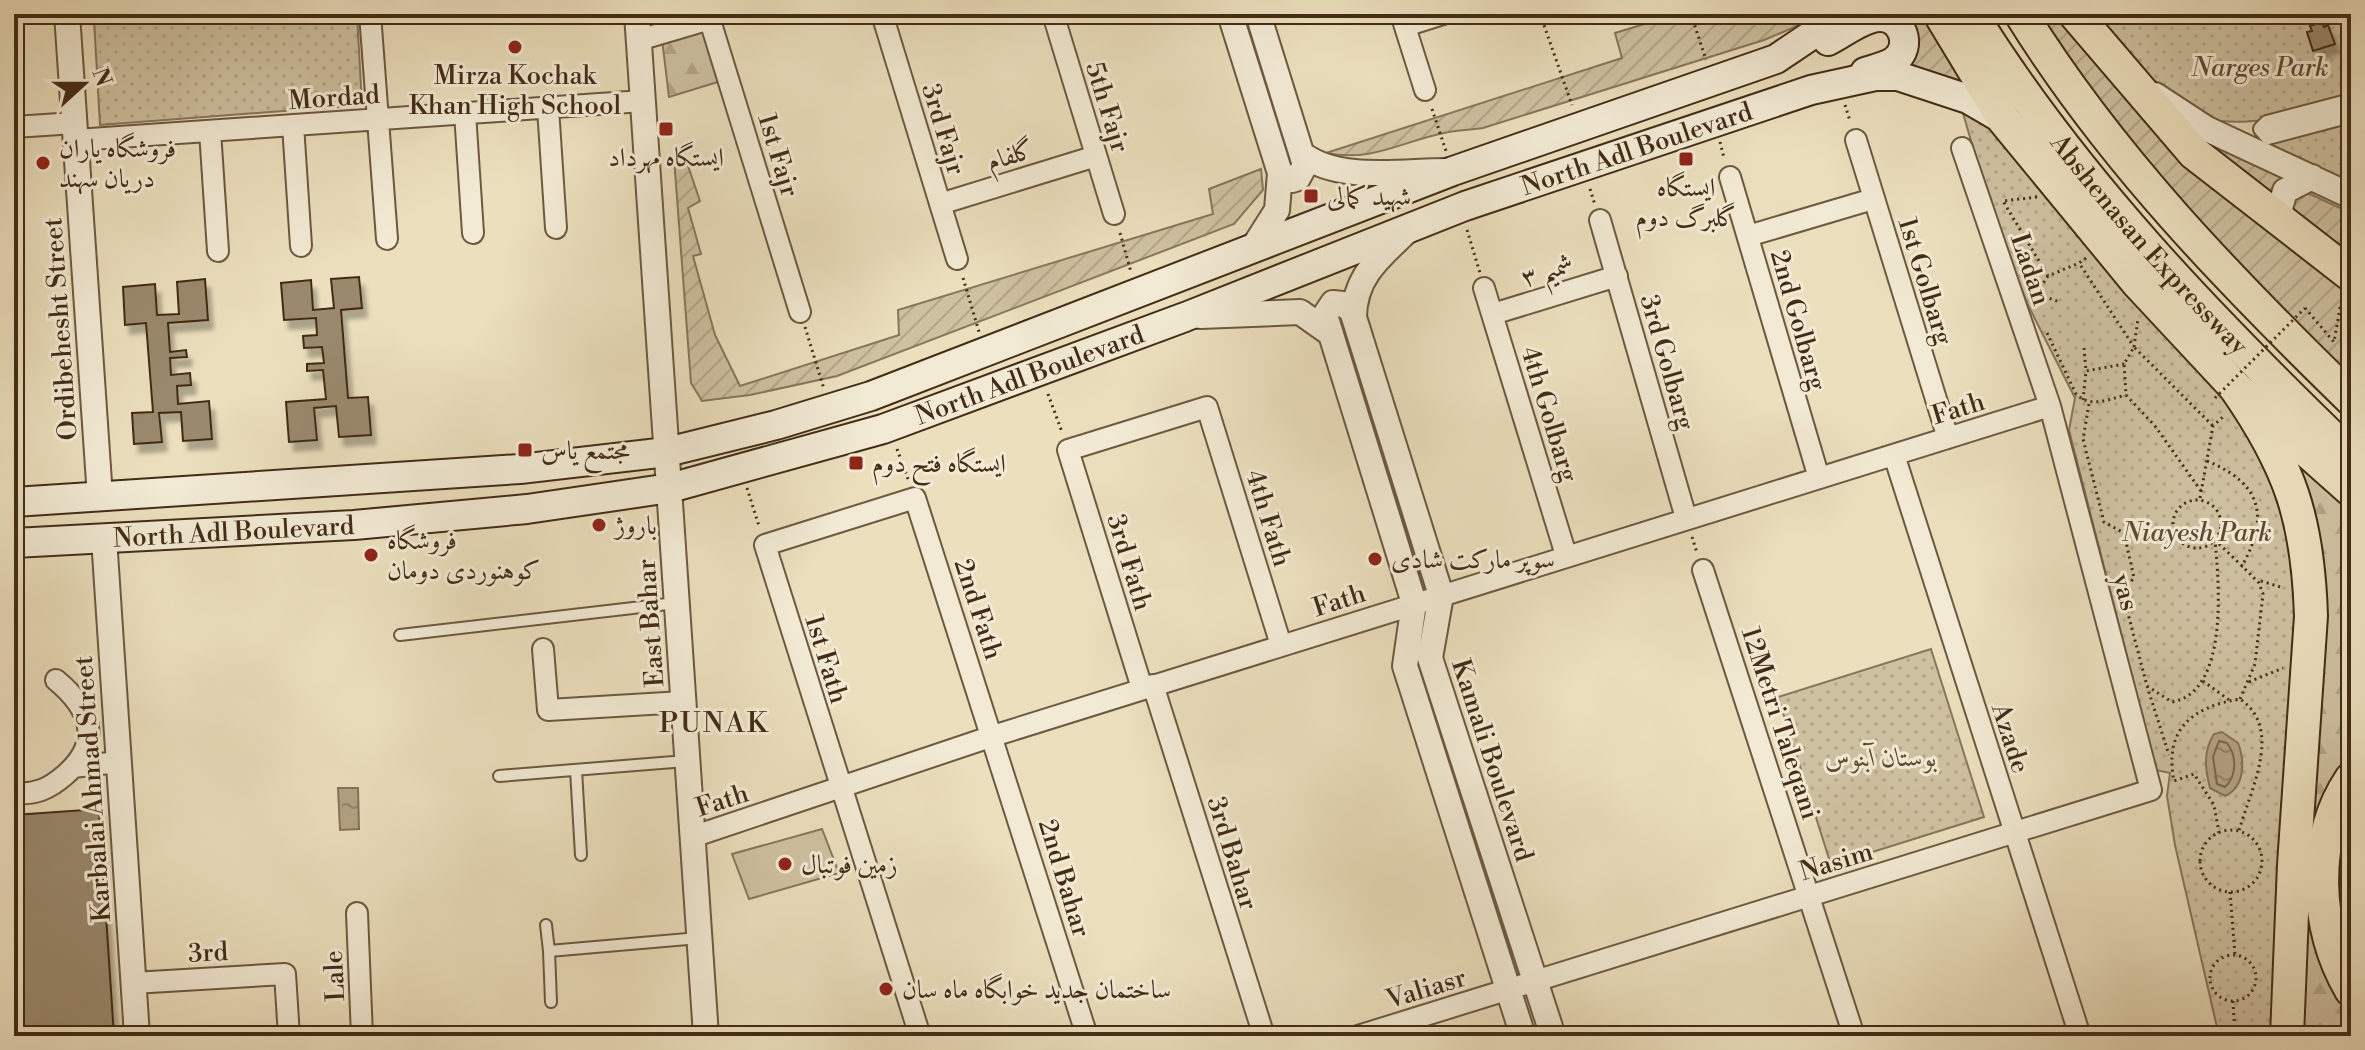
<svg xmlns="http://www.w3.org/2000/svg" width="2365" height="1050" font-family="'Libre Bodoni',Amiri,serif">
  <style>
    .grass { fill: #cec1a1; stroke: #88765c; stroke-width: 2 }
    .forest { fill: url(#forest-firs); stroke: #88765c; stroke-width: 2 }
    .park { fill: url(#park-dots); stroke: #88765c; stroke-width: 2 }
    .garden { fill: url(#garden-furrows); stroke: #88765c; stroke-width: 2 }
    .water { fill: url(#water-ripples); stroke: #867358; stroke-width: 2 }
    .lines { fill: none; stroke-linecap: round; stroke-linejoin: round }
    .shore { stroke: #7a674d; stroke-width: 2 }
    .building { fill: #9a896d; stroke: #432c16; stroke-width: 2; filter: url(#shadow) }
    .service-casing { stroke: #6d5940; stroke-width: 14 }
    .pedestrian-casing { stroke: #6d5940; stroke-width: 18 }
    .minor-casing { stroke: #6d5940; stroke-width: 24 }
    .tertiary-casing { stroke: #6d5940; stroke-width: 28 }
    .secondary-casing { stroke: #432c16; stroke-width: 32 }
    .trunk-casing { stroke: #432c16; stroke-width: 36 }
    .path { stroke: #432c16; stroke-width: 3; stroke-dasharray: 2 4; stroke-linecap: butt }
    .service { stroke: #f2ead4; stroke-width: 10 }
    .pedestrian { stroke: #f2ead4; stroke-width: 14 }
    .minor { stroke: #f2ead4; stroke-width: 20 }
    .tertiary { stroke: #f2ead4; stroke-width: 24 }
    .secondary { stroke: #f2ead4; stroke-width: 28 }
    .trunk { stroke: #ebdfbd; stroke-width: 32 }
    .path-bridge { stroke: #432c16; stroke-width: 3; stroke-dasharray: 2 4; stroke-linecap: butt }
    .poi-dot { fill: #8f2418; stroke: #f2ead4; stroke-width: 3 }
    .labels { text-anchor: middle; stroke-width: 6; stroke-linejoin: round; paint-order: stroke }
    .park-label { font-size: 26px; font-style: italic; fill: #5f4a32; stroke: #f2ead4 }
    .poi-label { font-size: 26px; fill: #432c16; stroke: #f2ead4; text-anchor: start }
    .street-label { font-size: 26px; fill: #432c16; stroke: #f2ead4 }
    .neighbourhood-label { font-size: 28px; letter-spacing: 2px; fill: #432c16; stroke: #f2ead4 }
  </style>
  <defs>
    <pattern id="forest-firs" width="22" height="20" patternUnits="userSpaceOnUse" patternTransform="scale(2)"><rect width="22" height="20" fill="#cec1a1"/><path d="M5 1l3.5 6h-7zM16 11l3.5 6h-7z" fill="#b2a68a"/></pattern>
    <pattern id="park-dots" width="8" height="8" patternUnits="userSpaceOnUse" patternTransform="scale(2)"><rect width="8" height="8" fill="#cec1a1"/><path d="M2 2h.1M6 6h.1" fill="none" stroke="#b2a68a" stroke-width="1.8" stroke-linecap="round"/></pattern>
    <pattern id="garden-furrows" width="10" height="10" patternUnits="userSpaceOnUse" patternTransform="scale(2)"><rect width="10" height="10" fill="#cec1a1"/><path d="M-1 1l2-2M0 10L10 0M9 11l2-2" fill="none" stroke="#b2a68a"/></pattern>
    <pattern id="water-ripples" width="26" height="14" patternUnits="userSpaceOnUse" patternTransform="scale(2)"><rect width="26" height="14" fill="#b2a284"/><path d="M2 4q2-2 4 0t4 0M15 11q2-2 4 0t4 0" fill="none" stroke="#92846b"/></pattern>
    <filter id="shadow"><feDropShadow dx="5" dy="9" stdDeviation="2" flood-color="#0004"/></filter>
  </defs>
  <rect width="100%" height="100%" fill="#ebdfbd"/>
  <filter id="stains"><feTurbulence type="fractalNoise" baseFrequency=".0025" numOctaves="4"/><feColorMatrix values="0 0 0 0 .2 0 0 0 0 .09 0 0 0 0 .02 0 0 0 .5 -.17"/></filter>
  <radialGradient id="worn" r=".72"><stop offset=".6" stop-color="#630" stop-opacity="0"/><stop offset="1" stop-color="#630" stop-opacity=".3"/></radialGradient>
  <path class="grass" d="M822,829L839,873L749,899L732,854Z"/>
  <path class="forest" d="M659,14H701L721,81L669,97Z
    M2288,455L2351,497V1036H2293Z"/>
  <path class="park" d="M233,14H357L362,105L100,125L94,20Z
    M2083,14H2351V98C2297,113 2222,141 2171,102C2139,77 2112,42 2083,14Z
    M1961,106L1992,128L2253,424L2300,544L2282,1036H2219L2175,845L2167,796L2170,773L2156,770L2069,430L2075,398L2028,305L1993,218Z
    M2351,118V185L2252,141Z
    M1931,649L1984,817L1831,865L1778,697Z"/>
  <path class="garden" d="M1677,14H1814L1802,24L1764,40L1483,128C1470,130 1457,130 1444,133C1400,142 1373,162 1326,153L1622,58L1615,33Z
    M1901,14H1936L1991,105L1908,70L1914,55Z
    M2035,14H2061L2351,285V381L2248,279L2094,100Z
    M2170,118L2296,176L2272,197Z
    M685,157L700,201L688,208L701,254L693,256L715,335L740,386L899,335L898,310L1213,214L1209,189L1261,169L1263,190L1234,224L837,376L750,395L702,401L691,383L674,158Z
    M2299,189L2351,213V262L2288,214Z
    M2351,790V977L2331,920L2345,800Z"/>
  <path class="water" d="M2222,732L2238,743C2245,761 2245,787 2225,796L2210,788C2205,769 2203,751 2214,734Z
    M338,788H358L359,829L340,830Z"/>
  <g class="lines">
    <path class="shore" d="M2219,741L2227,743C2237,756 2237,776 2225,787L2217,784L2213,757Z"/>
  </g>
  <path class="building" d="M2322,22L2324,27L2328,25L2335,44L2313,51L2307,32L2312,31L2310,26Z
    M359,277L362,308L341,310L348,398L368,397L371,435L339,437L336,406L314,408L317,440L289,442L286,402L326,399L323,370L307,371V364L324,363L322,347L304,348L303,336L317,335L316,318L284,320L281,283L311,280L313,310L334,308L331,279Z
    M205,279L208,320L168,323L170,352L186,350L187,357L170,358L171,375L190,373L191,385L177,386L178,404L209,401L212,439L183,441L181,412L159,413L162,442L134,444L132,413L153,412L146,323L125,325L123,287L155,284L157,315L179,314L177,282Z
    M99,809L114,1036H14V815Z
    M619,1026L620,1036H562L567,1031Z"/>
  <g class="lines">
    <defs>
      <path id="service" d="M400,635L676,603
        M576,770L581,855
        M499,776L686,761
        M546,925L549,951
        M551,1002L549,951L699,938"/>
      <path id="pedestrian" d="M2351,101L2267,123L2261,129L2268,137L2351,115"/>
      <path id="minor" d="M370,14L387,239
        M708,14L800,312
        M882,14L957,259
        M1053,14L1114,214
        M1401,14L1425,90
        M1405,26L1443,14
        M639,40L710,19
        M548,108L556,228
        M465,113L473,233
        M293,125L301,246
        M14,127L75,123
        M210,131L218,251
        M76,140L643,101
        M1856,140L1948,438
        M1730,177L1819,478
        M940,204L1096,156
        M1600,220L1686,518
        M1748,236L1873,199
        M1484,288L1566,555
        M1493,314L1617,276
        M1894,455L2080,1036
        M1703,570L1854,1036
        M543,649L548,710L683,702
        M1153,685L1264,1036
        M1142,688L1068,450L1207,407L1281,645
        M73,767L119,762
        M14,793C35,795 49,789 65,775C103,742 91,709 56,680
        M692,837L993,736L2050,406
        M357,913L362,1036
        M133,983L285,974L289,1036
        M920,1036L765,545L915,498L1087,1036
        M1358,1036L2151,790L2050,406L1962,148"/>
      <path id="tertiary" d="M67,14L100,497
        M637,14L706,1036
        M1230,14L1280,173L1277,210L1253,248
        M1258,14L1305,165L1298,178L1292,180L1280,173
        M2155,95L2207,129L2351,196
        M1302,154C1338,182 1402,171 1446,171
        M2283,221L2280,208L2285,191L2312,177
        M1200,316L1300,312L1331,334
        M1354,316C1355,276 1380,257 1407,231
        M104,538L137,1036
        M1523,1036L1405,666L1414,603L1325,315L1333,303L1343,304L1352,311L1441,595L1430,658L1553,1036"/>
      <g id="secondary">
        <path d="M1828,41C1843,34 1861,18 1879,17C1902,16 1914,47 1894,61C1887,66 1874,69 1865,72"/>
        <path d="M14,502L520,469L667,452L776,425L871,396L1453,171L1776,59L1843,14"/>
        <path id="s1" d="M14,543L354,525L527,509L670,488L883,429L1185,317L1465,206L1811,90L1875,76H1898L1968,99L2004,120"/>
      </g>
      <g id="trunk">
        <path d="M1940,14L2004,120L2138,283L2235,387L2351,490"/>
        <path id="s2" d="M1971,14C2075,181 2210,320 2351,456"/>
        <path d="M2021,14C2111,159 2230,281 2351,399"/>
        <path d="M2075,14L2194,153L2351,275"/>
        <path d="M2235,387C2290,466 2308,519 2311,616L2294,865L2287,1036"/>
        <path d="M2351,779C2310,840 2315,928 2351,990"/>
      </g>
    </defs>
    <use href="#service" class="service-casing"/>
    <use href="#pedestrian" class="pedestrian-casing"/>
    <use href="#minor" class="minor-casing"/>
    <use href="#tertiary" class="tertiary-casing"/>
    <use href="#secondary" class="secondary-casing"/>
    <use href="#trunk" class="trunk-casing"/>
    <path class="path" d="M1540,14L1572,105
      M1691,14L1706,60
      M1845,105L1850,121
      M1432,109L1446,151
      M1720,142L1724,158
      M1590,189L1595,205
      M2037,197L2003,201L2048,276L2079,263
      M1467,230L1480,273
      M1120,233L1131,272
      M2086,258L2079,263L2134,347
      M2048,276L2036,294L2060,302
      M963,278L979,332
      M2305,308L2334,342L2340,308L2348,298
      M805,327L824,389
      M2047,333L2076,394C2091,408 2106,400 2126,395
      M2134,347L2138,319
      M2084,348L2086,371
      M1048,394L1062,432
      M2083,400L2086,371L2124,364
      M2089,404L2083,439L2104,522L2124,533L2134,578L2122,591L2147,686L2172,702C2229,692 2219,583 2215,540
      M897,449L908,479
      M2207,461C2261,483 2270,516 2242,566L2215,540
      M747,488L759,526
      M2201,491L2155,426L2126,395L2124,364L2134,347L2213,426
      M2200,498L2213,426L2224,416
      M2173 524a24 24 0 1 1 48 0a24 24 0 1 1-48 0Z
      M1692,537L1697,553
      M2261,581L2284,588
      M2203,681L2229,700
      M2249,682L2283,668
      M2147,686L2169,755
      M2240,699L2255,664L2263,594L2259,583L2242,566
      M2200 861a31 31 0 1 1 62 0a31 31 0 1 1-62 0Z
      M2219,833L2214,805L2194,774L2174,781C2164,730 2191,707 2240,699C2284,729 2250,790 2239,831
      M2230,892L2235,955
      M2210 978a23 23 0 1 1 46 0a23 23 0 1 1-46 0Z
      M2233,1001L2235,1036"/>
    <use href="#service" class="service"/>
    <use href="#pedestrian" class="pedestrian"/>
    <use href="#minor" class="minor"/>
    <use href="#tertiary" class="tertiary"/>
    <use href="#secondary" class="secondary"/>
    <use href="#trunk" class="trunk"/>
    <path class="path-bridge" d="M2215,398L2305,308"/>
  </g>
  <g class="poi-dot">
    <circle cx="515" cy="47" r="8"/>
    <rect x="658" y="121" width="16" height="16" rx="4"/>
    <rect x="1678" y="151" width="16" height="16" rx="4"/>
    <circle cx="43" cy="163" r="8"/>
    <rect x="1303" y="188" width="16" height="16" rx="4"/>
    <rect x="517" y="442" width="16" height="16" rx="4"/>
    <rect x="848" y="455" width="16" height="16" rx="4"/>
    <circle cx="599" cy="525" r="8"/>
    <circle cx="371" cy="555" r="8"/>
    <circle cx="1375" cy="559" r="8"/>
    <circle cx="785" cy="864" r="8"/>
    <circle cx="886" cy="989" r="8"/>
  </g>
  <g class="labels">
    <g class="park-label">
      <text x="2260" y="76">Narges Park</text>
      <text x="2197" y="541">Niayesh Park</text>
      <text x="1881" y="766">بوستان آبنوس</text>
    </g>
    <g class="poi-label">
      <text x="515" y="84" text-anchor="middle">Mirza Kochak<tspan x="515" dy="30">Khan High School</tspan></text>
      <text x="59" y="157">فروشگاه یاران<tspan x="59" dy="30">دریان سهند</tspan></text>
      <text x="666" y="166" text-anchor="middle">ایستگاه مهرداد</text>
      <text x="1686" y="196" text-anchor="middle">ایستگاه<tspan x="1686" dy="30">گلبرگ دوم</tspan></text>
      <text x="1327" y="205">شهید کمالی</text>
      <text x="541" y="459">مجتمع یاس</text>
      <text x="872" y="472">ایستگاه فتح دوم</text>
      <text x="615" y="534">باروژ</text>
      <text x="387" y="549">فروشگاه<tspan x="387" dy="30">کوهنوردی دومان</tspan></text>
      <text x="1391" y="568">سوپر مارکت شادی</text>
      <text x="801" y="873">زمین فوتبال</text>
      <text x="902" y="998">ساختمان جدید خوابگاه ماه سان</text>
    </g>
    <g class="street-label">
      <text transform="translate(334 97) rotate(-4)" y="9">Mordad</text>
      <text transform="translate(1108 107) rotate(73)" y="9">5th Fajr</text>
      <text transform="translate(944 129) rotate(73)" y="9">3rd Fajr</text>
      <text dy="9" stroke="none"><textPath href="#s1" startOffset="1684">North Adl Boulevard</textPath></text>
      <text transform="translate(779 155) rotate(73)" y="9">1st Fajr</text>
      <text transform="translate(1010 155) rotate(-17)" y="9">گلفام</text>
      <text dy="9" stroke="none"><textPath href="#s2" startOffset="292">Abshenasan Expressway</textPath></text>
      <text transform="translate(2031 269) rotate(71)" y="9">Ladan</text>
      <text transform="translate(1547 270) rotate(-17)" y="9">شمیم ۳</text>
      <text transform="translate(1926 281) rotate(73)" y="9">1st Golbarg</text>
      <text transform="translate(1799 320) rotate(74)" y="9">2nd Golbarg</text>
      <text transform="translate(60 329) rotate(-94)" y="9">Ordibehesht Street</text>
      <text transform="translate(1668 362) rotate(74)" y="9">3rd Golbarg</text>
      <text dy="9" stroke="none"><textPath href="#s1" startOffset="1036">North Adl Boulevard</textPath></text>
      <text transform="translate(1958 408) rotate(-17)" y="9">Fath</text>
      <text transform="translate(1550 414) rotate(73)" y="9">4th Golbarg</text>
      <text transform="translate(1269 518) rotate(73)" y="9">4th Fath</text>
      <text dy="9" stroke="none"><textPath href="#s1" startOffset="220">North Adl Boulevard</textPath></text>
      <text transform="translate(1130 562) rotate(73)" y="9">3rd Fath</text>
      <text transform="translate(2126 592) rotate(75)" y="9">yas</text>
      <text transform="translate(1339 600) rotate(-18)" y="9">Fath</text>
      <text transform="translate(979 609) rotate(72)" y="9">2nd Fath</text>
      <text transform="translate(650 623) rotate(-94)" y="9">East Bahar</text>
      <text transform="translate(827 659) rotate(73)" y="9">1st Fath</text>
      <text transform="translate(1781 723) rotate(72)" y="9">12Metri Taleqani</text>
      <text transform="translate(2011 738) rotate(72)" y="9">Azade</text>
      <text transform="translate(1493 760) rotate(72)" y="9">Kamali Boulevard</text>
      <text transform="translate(92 789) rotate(-94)" y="9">Karbalai Ahmad Street</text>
      <text transform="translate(722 800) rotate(-18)" y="9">Fath</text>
      <text transform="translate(1233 853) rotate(73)" y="9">3rd Bahar</text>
      <text transform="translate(1836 861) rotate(-17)" y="9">Nasim</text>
      <text transform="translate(1065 878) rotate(73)" y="9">2nd Bahar</text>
      <text transform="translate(208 952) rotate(-3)" y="9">3rd</text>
      <text transform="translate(334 976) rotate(-93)" y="9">Lale</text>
      <text transform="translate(1426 988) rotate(-17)" y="9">Valiasr</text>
    </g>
    <g class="neighbourhood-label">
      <text x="714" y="732">PUNAK</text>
    </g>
  </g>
  <rect width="2365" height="1050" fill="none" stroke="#ebdfbd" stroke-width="48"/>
  <rect x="16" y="16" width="2333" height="1018" fill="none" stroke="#432c16" stroke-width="4"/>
  <rect x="24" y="24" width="2317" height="1002" fill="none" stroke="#432c16" stroke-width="2"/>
  <g transform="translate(84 84) rotate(69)" stroke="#f2ead4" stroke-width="6" paint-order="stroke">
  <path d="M0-6L14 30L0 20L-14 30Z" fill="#432c16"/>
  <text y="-12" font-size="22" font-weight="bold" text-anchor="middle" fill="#432c16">N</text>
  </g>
  <rect width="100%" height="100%" filter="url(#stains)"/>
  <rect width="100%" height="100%" fill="url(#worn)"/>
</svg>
